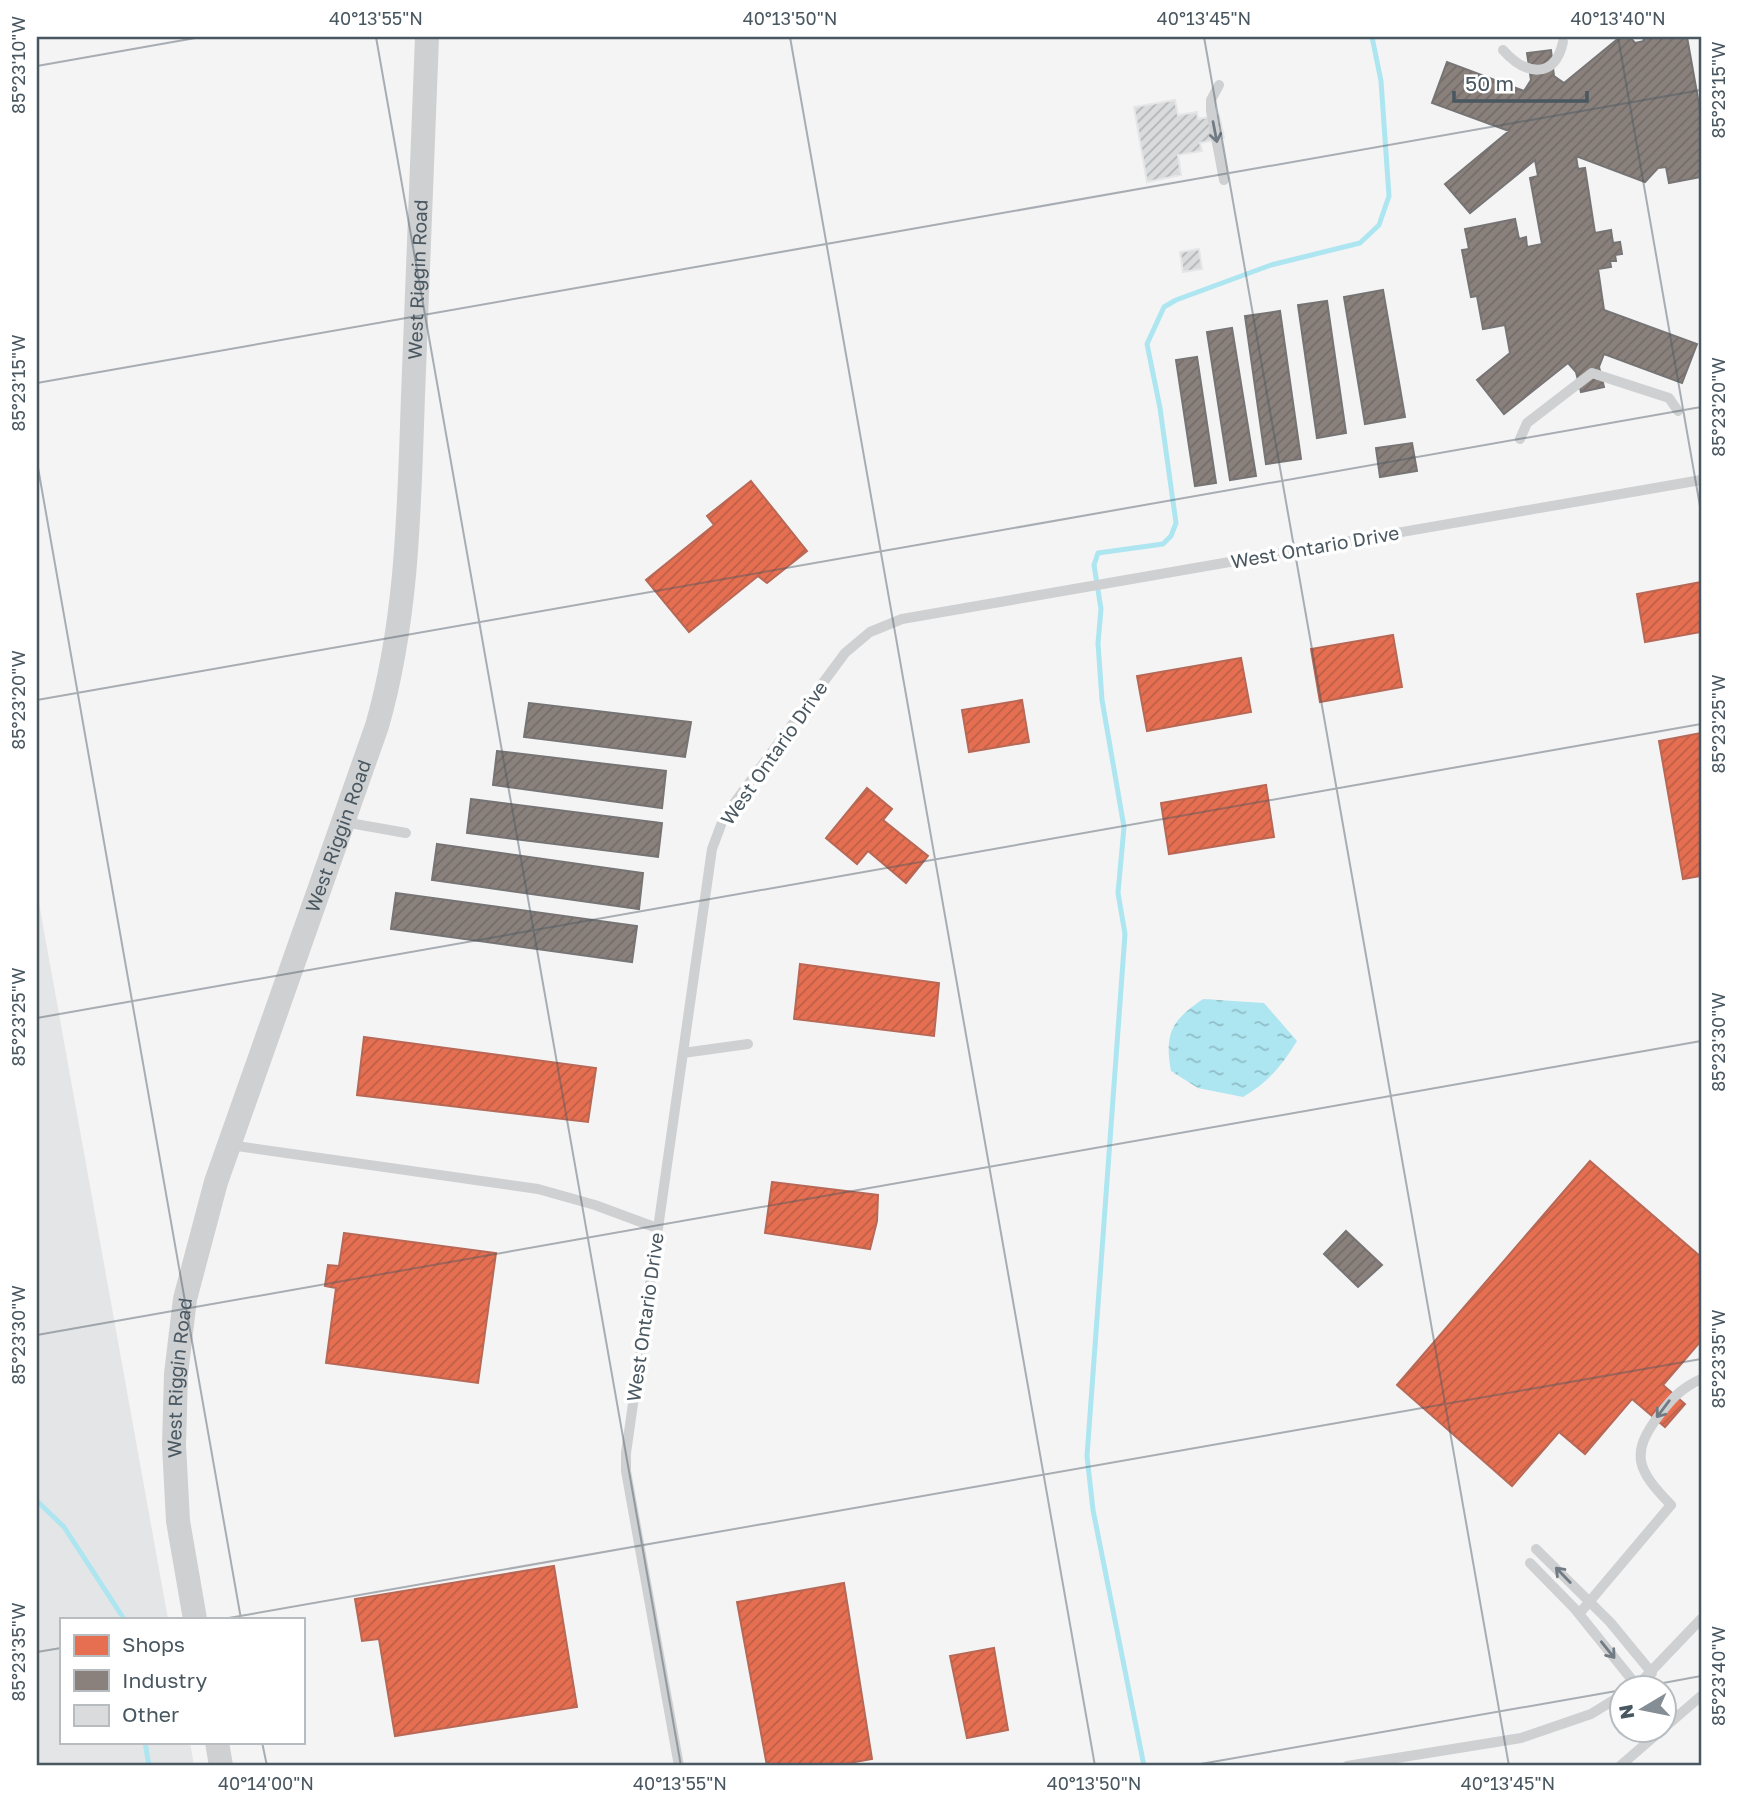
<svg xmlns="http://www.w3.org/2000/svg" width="1738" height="1803" font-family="'Golos Text',sans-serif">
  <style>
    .airport { fill: #e4e5e7 }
    .water { fill: url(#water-ripples) }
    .shops { fill: url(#shops-hatch); stroke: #b86856; stroke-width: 2 }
    .industry { fill: url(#industry-hatch); stroke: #767474; stroke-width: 2 }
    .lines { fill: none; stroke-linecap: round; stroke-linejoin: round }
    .stream { stroke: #ade6f0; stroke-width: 5 }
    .building { fill: url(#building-hatch); stroke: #e5e6e7; stroke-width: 2 }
    .service { stroke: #ced0d2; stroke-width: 10 }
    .tertiary { stroke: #ced0d2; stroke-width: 24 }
    .oneway { stroke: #717b83 }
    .ticks { fill: none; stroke: #495761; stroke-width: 2; stroke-opacity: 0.45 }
    .labels { text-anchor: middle; stroke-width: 7; stroke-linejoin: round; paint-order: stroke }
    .street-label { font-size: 19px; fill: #495761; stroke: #fff }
    .neatline { fill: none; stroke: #495761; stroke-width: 2.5 }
    .ticks-label { font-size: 18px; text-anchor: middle; fill: #495761 }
  </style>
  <defs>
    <pattern id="water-ripples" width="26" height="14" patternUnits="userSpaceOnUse" patternTransform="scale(1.75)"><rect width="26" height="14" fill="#ade6f0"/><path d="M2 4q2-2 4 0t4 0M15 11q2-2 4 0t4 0" fill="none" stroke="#8fbdc6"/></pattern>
    <pattern id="shops-hatch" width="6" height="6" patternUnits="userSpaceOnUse" patternTransform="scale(1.75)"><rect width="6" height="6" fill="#e76f51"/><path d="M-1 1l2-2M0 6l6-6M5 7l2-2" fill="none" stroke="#bd5e47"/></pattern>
    <pattern id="industry-hatch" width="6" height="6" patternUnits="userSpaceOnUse" patternTransform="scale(1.75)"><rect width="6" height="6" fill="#8a817c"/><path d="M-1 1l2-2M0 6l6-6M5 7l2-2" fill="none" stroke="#736c69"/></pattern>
    <pattern id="building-hatch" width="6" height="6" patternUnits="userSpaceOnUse" patternTransform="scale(1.75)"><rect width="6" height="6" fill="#dadbdc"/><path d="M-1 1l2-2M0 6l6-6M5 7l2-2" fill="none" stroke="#b3b4b6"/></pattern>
  </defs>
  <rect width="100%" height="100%" fill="#f4f4f4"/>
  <path class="airport" d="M37,892L168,1619H61V1742H190L194,1766H37Z"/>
  <path class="water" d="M1203,999L1264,1003L1297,1041C1282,1065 1268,1083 1243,1097L1198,1088L1171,1071C1164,1033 1172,1020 1203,999Z"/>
  <path class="shops" d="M751,481L807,551L767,583L758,576L689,632L646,580L714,525L707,516Z
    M1701,582V632L1645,642L1637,594Z
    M1393,635L1402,687L1320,702L1311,649Z
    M1241,658L1251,712L1147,731L1137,676Z
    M1022,700L1029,742L969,752L962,710Z
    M1701,733V876L1683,879L1659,741Z
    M1266,785L1274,837L1169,854L1161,803Z
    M867,788L892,809L883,820L928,856L906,883L868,851L857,864L826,838Z
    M800,964L939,983L934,1036L794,1019Z
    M364,1037L596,1068L588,1122L357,1095Z
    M1590,1161L1701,1257V1341L1663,1385L1685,1404L1665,1427L1632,1399L1585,1454L1559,1432L1512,1486L1397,1385Z
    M772,1182L878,1195L877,1221L870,1249L765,1233Z
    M344,1233L496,1253L478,1383L326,1363L336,1288L325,1286L328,1265L339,1266Z
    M554,1566L577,1707L395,1736L379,1639L362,1641L355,1599Z
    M844,1583L872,1759L833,1766H767L737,1602Z
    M994,1648L1008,1730L967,1738L950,1656Z"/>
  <path class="industry" d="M1620,37H1630L1635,43L1644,41L1643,37H1687L1701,115V177L1669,183L1666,167L1658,168L1645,182L1576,156L1578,169L1585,168L1595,233L1611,230L1613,243L1620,242L1622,254L1615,255L1616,261H1610L1611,267L1598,269L1604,310L1697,344L1682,383L1604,354L1599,367L1604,387L1581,392L1576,372L1568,363L1504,414L1477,380L1510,353L1505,325L1483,329L1477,296L1471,297L1462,250L1469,249L1465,229L1515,219L1519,239L1526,237L1527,247L1542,244L1530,178L1538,176L1535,160L1470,213L1445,184L1509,131L1432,103L1447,62L1524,91L1531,80L1527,53L1551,50L1554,76L1564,83Z
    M1383,290L1405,417L1365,424L1344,297Z
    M1327,301L1346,433L1317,438L1298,305Z
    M1280,311L1301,459L1266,464L1245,316Z
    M1232,328L1256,476L1230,480L1207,332Z
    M1197,357L1216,483L1195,486L1176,360Z
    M1412,443L1417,471L1380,477L1376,448Z
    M529,703L691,722L685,757L524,737Z
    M497,751L666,771L662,808L493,785Z
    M471,799L662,823L658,857L467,833Z
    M437,844L643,873L639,909L432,880Z
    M396,893L637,926L632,962L391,929Z
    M1346,1231L1382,1265L1358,1287L1324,1254Z"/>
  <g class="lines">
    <path class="stream" d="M37,1501L64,1527L124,1619
      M145,1742L149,1766
      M1144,1766L1093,1510L1087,1456L1125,934L1118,893L1124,827L1102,700L1098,643L1101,609L1094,565L1098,553L1163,544L1171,536L1176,523L1160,408L1147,344L1164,307L1176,300L1271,265L1360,243L1379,225L1389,196L1381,81L1372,37"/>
  </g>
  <path class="building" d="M1175,100L1178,115L1197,112L1198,119L1219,115L1224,138L1200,143L1202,151L1178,155L1181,175L1147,182L1134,107Z
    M1199,249L1202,269L1183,272L1180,252Z"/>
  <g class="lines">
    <path class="service" d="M1503,50C1525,75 1555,80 1563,42
      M1219,85L1211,100V111L1224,180
      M1520,439L1527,423L1592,373L1669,398L1678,411
      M344,822L406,833
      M683,1053L748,1044
      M230,1145L538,1189L595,1205L657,1228
      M1536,1549L1610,1622L1652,1673
      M1530,1563L1575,1609L1637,1686
      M1579,1614L1671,1505C1637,1470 1629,1454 1660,1414C1673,1397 1682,1388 1701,1379
      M1635,1688L1701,1619
      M679,1766L626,1471V1453L712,849L724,817L845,653L870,632L902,619L1701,480
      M1347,1766L1521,1738L1591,1714L1622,1695
      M1620,1766L1701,1696"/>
    <g class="tertiary">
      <path id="s1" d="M195,1619L178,1521L174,1445L176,1374L185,1299L216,1182L377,726C408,618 409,508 413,396C418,276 422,157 427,37"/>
      <path d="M217,1742L221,1766"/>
    </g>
  </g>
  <defs><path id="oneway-shaft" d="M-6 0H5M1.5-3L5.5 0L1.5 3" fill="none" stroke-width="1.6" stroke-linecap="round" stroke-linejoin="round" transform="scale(1.75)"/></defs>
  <g class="oneway">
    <use href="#oneway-shaft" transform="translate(1215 132) rotate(79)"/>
    <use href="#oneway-shaft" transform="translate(1663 1409) rotate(127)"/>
    <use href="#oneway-shaft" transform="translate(1563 1575) rotate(-134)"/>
    <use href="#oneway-shaft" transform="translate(1608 1650) rotate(51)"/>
  </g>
  <path class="ticks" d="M376,37L681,1766M790,37L1095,1766M1204,37L1509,1766M1618,37L1701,512M37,66L201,37M37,383L1701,90M37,462L241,1619M37,700L1701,407M37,1018L1701,724M37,1335L1701,1041M223,1619L1701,1359M37,1652L61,1648M1636,1688L1701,1676M262,1742L267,1766M1189,1766L1622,1690"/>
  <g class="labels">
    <g class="street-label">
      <text dy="7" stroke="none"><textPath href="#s1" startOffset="1376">West Riggin Road</textPath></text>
      <text transform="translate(1315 547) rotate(-10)" y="7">West Ontario Drive</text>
      <text transform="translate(774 753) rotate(-55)" y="7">West Ontario Drive</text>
      <text dy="7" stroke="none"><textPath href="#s1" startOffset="810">West Riggin Road</textPath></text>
      <text transform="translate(645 1317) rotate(-82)" y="7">West Ontario Drive</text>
      <text dy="7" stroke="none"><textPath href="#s1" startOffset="243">West Riggin Road</textPath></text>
    </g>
  </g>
  <rect width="1738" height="1803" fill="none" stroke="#ffffff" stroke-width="77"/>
  <rect x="60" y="1618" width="245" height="126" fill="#ffffff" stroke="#b6bcc0" stroke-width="2"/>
  <rect x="74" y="1635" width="35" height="21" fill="#e76f51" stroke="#b6bcc0" stroke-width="2"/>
  <text x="122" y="1652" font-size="21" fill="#495761">Shops</text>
  <rect x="74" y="1670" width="35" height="21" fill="#8a817c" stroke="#b6bcc0" stroke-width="2"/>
  <text x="122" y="1688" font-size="21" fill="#495761">Industry</text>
  <rect x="74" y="1705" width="35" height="21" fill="#dadbdc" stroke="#b6bcc0" stroke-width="2"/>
  <text x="122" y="1722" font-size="21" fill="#495761">Other</text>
  <g transform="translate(1643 1709) rotate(260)"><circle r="33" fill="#ffffff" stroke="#b6bcc0" stroke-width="2"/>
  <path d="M0-5L12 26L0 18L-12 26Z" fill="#858e94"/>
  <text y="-10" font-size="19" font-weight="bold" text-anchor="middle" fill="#495761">N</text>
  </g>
  <path d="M1454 91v10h133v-10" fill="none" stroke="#495761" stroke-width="3.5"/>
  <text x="1465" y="91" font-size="21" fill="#495761" stroke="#ffffff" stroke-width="5" paint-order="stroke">50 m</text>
  <rect x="38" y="38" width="1662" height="1726" class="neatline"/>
  <g class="ticks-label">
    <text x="376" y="25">40°13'55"N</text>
    <text x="790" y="25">40°13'50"N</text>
    <text x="1204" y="25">40°13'45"N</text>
    <text x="1618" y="25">40°13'40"N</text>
    <text transform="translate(19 65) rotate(-90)" y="6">85°23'10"W</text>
    <text transform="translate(1719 90) rotate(-90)" y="6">85°23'15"W</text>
    <text transform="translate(19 383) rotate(-90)" y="6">85°23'15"W</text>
    <text transform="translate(1719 407) rotate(-90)" y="6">85°23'20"W</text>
    <text transform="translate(19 700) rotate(-90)" y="6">85°23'20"W</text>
    <text transform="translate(1719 724) rotate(-90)" y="6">85°23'25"W</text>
    <text transform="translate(19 1017) rotate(-90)" y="6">85°23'25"W</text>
    <text transform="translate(1719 1042) rotate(-90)" y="6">85°23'30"W</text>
    <text transform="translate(19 1335) rotate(-90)" y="6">85°23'30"W</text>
    <text transform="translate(1719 1359) rotate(-90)" y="6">85°23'35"W</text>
    <text transform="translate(19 1652) rotate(-90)" y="6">85°23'35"W</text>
    <text transform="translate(1719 1676) rotate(-90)" y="6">85°23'40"W</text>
    <text x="266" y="1790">40°14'00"N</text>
    <text x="680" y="1790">40°13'55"N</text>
    <text x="1094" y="1790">40°13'50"N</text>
    <text x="1508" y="1790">40°13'45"N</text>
  </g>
</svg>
